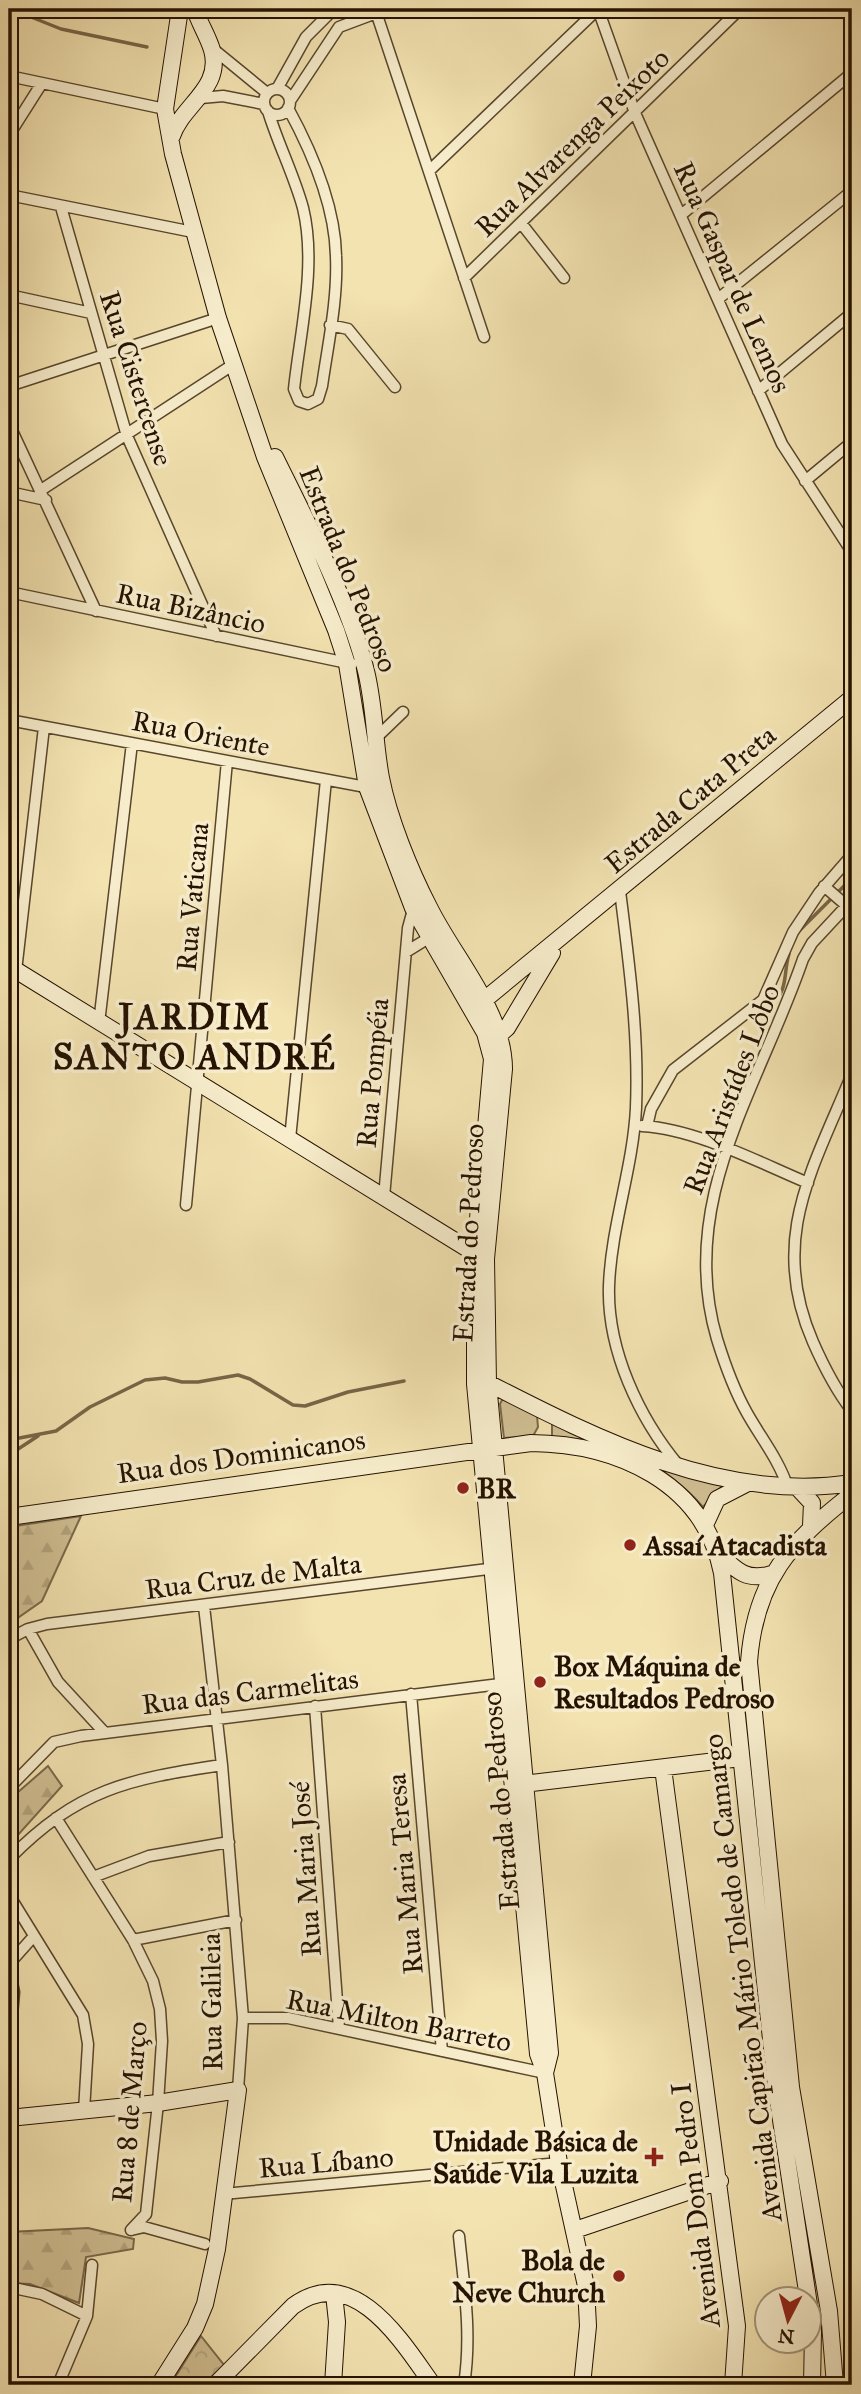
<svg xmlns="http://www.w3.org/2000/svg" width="861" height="2394" font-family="'IM FELL Great Primer',serif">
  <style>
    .green { fill: #d0bf93; stroke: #7a684a; stroke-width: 2 }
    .forest { fill: url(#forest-firs); stroke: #7a684a; stroke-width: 2 }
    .park { fill: url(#park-crowns); stroke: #7a684a; stroke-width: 2 }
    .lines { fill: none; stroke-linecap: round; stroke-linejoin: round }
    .stream { stroke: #776547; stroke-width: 3.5 }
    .street-casing { stroke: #58462d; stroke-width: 13 }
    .secondary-casing { stroke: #251201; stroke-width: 18 }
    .street { stroke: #f7edcc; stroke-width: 10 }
    .secondary { stroke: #f7edcc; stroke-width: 16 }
    .poi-dot { fill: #8f2418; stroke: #f7edcc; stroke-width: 2.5 }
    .labels { text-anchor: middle; stroke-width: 7; stroke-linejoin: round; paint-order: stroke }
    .street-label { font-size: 28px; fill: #251201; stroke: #f7edcc }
    .poi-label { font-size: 28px; font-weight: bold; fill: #251201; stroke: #f7edcc; text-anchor: start }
    .district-label { font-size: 35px; font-weight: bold; letter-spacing: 2px; fill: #251201; stroke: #f7edcc }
  </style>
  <defs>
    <pattern id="forest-firs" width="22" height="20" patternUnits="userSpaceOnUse" patternTransform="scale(1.75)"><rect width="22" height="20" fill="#d0bf93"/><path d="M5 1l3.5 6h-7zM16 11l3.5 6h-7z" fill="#b2a37d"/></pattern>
    <pattern id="park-crowns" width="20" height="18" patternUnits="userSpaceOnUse" patternTransform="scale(1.75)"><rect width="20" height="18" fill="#d0bf93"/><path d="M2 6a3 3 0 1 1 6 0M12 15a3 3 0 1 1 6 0" fill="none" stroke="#b2a37d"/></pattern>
  </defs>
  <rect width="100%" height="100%" fill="#f3e3b1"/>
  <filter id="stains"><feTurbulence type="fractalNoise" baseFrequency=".00286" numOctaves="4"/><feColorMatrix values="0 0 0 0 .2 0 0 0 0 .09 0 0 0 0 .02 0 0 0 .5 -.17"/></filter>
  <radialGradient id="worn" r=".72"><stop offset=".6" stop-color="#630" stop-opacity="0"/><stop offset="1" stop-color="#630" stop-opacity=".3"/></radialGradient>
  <path class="green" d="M503,1398L537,1416L538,1427L533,1436L504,1438L500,1404Z
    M552,1423L722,1483V1486L703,1507C666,1464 608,1440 552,1437Z"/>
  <path class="forest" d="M81,1516L42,1601L9,1624V1527Z
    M48,1766L62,1786L9,1845V1800Z
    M88,2228L134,2239L133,2249L86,2257L79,2303L30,2284L9,2283V2232Z"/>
  <path class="park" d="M201,2336L224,2365L203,2385H170Z"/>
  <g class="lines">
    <path class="stream" d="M9,14L31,17L61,29L147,47
      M799,931L852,878
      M770,1005C789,992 783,973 789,954
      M9,1440L56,1431L90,1407L145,1380L165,1378L182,1382H198L238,1375L250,1379L293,1405L305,1406L348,1392L404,1381
      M9,1455L38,1436"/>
    <defs>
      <path id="street" d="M375,9L484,337
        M598,9L635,113L782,444L852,552
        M212,48L267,93
        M9,76L165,109
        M277,89L306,37L334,9
        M264 102a13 13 0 1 1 26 0a13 13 0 1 1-26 0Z
        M201,98L223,96L264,104
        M290,101L339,27L387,9
        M268,111C278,144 294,175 303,208C317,265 300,332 294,389L299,401L308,404L318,399L322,386C328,344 338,299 336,256C335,205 312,152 288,108
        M9,135L42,83
        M429,171L598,9
        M9,195L193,232
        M61,207L127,436L216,636
        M681,215L852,73
        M521,223L564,278
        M464,278L740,9
        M9,295L91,313
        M718,299L852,191
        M330,325L348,329L395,387
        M9,386L218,318
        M758,391L852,313
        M9,424L96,611
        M805,481L852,442
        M41,490L234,364
        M9,492L46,500
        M9,592L352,664
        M9,720L371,788
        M377,737L403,712
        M824,886L847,906
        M620,891C629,963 639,1035 636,1108C633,1168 611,1227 609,1286C607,1350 639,1418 679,1466
        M406,952L435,934
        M16,971L44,727
        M99,1023L132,743
        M852,1074C813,1169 768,1239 813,1342C824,1367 835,1389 852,1411
        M642,1126C696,1129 758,1162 808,1183
        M647,1126L651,1109L673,1070L763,1000L793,932L819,893L852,855
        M290,1139L326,780
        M384,1197L408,928L414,906
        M186,1205L227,761
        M788,1488C779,1460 761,1438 747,1413C734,1390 725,1365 717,1339C676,1201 760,1085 803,959L812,943L852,900
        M204,1606L222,1765L243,2018L238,2090
        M28,1629L58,1682L104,1732
        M9,1639L28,1629L47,1624L496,1568
        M411,1694L442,2051
        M315,1706L339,2028
        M9,1788L54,1742L81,1736L508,1683
        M56,1818L133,1940L153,1981L160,2009L162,2041L158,2103L146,2214L131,2230
        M9,1859C78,1789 128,1779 222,1765
        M93,1877L149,1856L229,1842
        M9,1895L83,2015L88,2044L84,2111
        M133,1940L236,1920
        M9,1964L34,1936
        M9,1968L14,1992L9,2051
        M243,2018H288L545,2073
        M223,2194L559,2163
        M131,2230L144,2227L205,2244
        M459,2236C464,2286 472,2334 464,2385
        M9,2287L42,2294L87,2316
        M58,2385L87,2316L92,2265"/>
      <path id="secondary" d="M180,9L165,109L173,154L218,318L265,457L336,630L347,664L367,787L413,908L485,1033L492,1059L475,1253V1384L538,2054L545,2073L559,2163L586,2286L588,2326L582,2385
        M172,136C182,105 223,88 212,50C208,36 199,23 195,9
        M275,457C307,522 347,599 365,667C375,704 374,741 381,778C389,819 410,870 429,907C454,958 504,1011 504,1069L486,1259L488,1383L550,2053L545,2073
        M9,966L481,1257
        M477,1010L483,1001L852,698
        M490,1034L499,1035L507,1028L552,953
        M480,1384L488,1383C599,1440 724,1503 852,1483
        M798,1488L812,1503L811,1526
        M9,1517L531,1443C617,1444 704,1482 722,1573L776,2087L813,2331L812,2385
        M705,1525L717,1499L746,1484
        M718,1553C735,1569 746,1582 771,1574
        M663,1768L737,2326L733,2385
        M515,1785L741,1758
        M9,2118L158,2103L238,2090L217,2249L205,2304L195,2328L159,2385
        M575,2230L720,2181
        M215,2385L293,2306C354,2261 403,2343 433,2385
        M333,2385L337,2322L334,2294
        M835,2385L829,2311L791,2087L749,1662C755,1580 790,1542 852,1494"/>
    </defs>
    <use href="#street" class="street-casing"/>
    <use href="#secondary" class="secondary-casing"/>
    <use href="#street" class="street"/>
    <use href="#secondary" class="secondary"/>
  </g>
  <g class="poi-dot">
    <circle cx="463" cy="1488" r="7"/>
    <circle cx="630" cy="1545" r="7"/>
    <circle cx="540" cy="1682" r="7"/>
    <path d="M650.5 2146.5h7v7h7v7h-7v7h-7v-7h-7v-7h7z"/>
    <circle cx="619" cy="2276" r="7"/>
  </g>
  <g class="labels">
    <g class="street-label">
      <text transform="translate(572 142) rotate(-44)" y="10">Rua Alvarenga Peixoto</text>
      <text transform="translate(733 277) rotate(66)" y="10">Rua Gaspar de Lemos</text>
      <text transform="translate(137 378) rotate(72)" y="10">Rua Cistercense</text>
      <text transform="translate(349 569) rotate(68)" y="10">Estrada do Pedroso</text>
      <text transform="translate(191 608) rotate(12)" y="10">Rua Bizâncio</text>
      <text transform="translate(201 733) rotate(11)" y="10">Rua Oriente</text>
      <text transform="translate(690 799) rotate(-40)" y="10">Estrada Cata Preta</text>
      <text transform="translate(192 897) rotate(-85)" y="10">Rua Vaticana</text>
      <text transform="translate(372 1073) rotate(-85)" y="10">Rua Pompéia</text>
      <text transform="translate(731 1089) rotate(-69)" y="10">Rua Aristídes Lôbo</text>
      <text transform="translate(468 1233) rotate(-87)" y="10">Estrada do Pedroso</text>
      <text transform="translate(241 1456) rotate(-8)" y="10">Rua dos Dominicanos</text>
      <text transform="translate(253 1576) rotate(-7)" y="10">Rua Cruz de Malta</text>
      <text transform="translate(250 1691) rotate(-7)" y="10">Rua das Carmelitas</text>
      <text transform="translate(500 1801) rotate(-95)" y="10">Estrada do Pedroso</text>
      <text transform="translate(305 1869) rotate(-94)" y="10">Rua Maria José</text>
      <text transform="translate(404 1874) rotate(-95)" y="10">Rua Maria Teresa</text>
      <text transform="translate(742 1978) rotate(-97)" y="10">Avenida Capitão Mário Toledo de Camargo</text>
      <text transform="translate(211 2002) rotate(-91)" y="10">Rua Galileia</text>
      <text transform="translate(399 2020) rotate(11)" y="10">Rua Milton Barreto</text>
      <text transform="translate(129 2112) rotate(-85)" y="10">Rua 8 de Março</text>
      <text transform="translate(326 2162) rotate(-5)" y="10">Rua Líbano</text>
      <text transform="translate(695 2205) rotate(-97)" y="10">Avenida Dom Pedro I</text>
    </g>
    <g class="poi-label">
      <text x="477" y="1498">BR</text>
      <text x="644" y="1555">Assaí Atacadista</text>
      <text x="554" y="1676">Box Máquina de<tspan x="554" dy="32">Resultados Pedroso</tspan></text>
      <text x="638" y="2151" text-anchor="end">Unidade Básica de<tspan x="638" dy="32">Saúde Vila Luzita</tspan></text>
      <text x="605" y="2270" text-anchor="end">Bola de<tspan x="605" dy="32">Neve Church</tspan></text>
    </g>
    <g class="district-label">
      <text x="195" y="1029">JARDIM<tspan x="195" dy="40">SANTO ANDRÉ</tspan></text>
    </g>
  </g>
  <rect width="861" height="2394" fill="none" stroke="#f3e3b1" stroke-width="35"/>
  <rect x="10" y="10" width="840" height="2373" fill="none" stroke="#251201" stroke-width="3.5"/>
  <rect x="18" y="18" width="826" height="2359" fill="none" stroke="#251201" stroke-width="2"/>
  <g transform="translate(788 2320) rotate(186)"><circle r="33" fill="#f7edcc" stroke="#a3957b" stroke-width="2"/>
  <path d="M0-5L12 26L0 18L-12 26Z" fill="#8f2418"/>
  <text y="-10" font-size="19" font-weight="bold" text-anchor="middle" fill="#251201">N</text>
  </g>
  <rect width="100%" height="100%" filter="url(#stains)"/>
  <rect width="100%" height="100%" fill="url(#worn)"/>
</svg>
